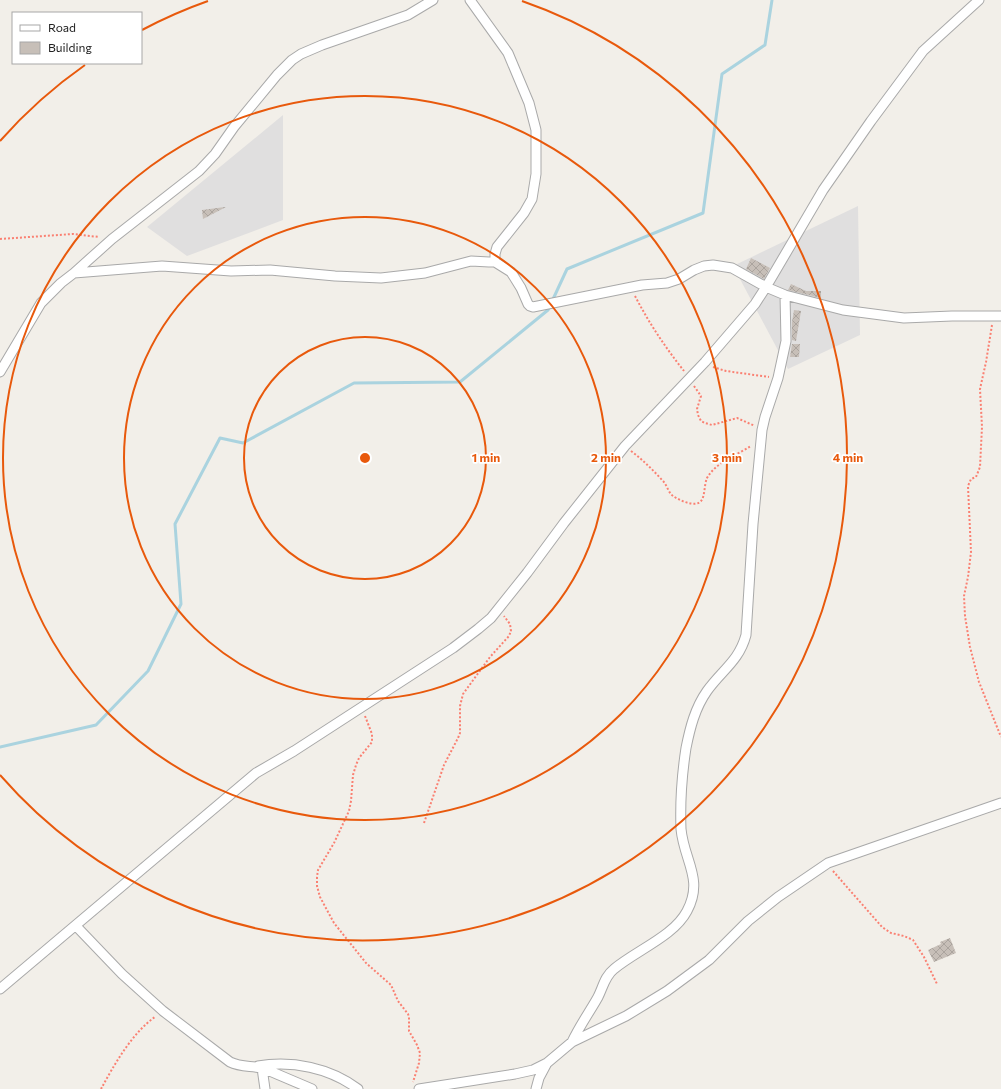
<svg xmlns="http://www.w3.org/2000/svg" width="1001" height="1089" font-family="Commissioner,sans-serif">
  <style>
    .residential { fill: #e0dfdf }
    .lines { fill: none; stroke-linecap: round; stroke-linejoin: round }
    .stream { stroke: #aad3df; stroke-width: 3 }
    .building { fill: url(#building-cross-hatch) }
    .minor-casing { stroke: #a9a9a9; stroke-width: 11 }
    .path { stroke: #fa8072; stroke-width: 2; stroke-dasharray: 2 2; stroke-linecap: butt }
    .minor { stroke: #fff; stroke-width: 9 }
    .ring { fill: none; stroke: #e8590c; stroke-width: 2 }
    .centre { fill: #e8590c; stroke: #fff; stroke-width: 2 }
    .ring-label { font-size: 12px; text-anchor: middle; font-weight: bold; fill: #e8590c; stroke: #fff; stroke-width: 3.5; stroke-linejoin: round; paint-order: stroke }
  </style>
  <defs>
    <pattern id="building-cross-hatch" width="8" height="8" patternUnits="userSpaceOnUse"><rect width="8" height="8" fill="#c7bfb8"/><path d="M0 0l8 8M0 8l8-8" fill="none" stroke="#aba49e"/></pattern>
  </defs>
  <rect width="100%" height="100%" fill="#f2efe9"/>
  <path class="residential" d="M283,115V220L187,256L147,227Z
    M858,206L860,335L788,369L733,266Z"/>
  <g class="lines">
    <path class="stream" d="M0,747L96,725L148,671L181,604L175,524L220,438L243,443L354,383L460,382L548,310L567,269L703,213L722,74L765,45L772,0"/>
  </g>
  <path class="building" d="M225,207H226L203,219L202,210Z
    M751,258L770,268L764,279L746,269Z
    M791,284L806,291H821V298L788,290Z
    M794,310L801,311L796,341L792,340V322Z
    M792,344H800L799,357H790Z
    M950,938L956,953L934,962L928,950L941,944L940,942Z"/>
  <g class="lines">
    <defs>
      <path id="minor" d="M470,0L508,53L529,103L536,130V174L532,199L524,213L497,247L495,254V262
        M74,273L162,266L231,271L270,270L335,276L381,278L425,273L471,261L489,262H495L511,272L521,288L528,304L530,306L533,307L642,285L667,283L679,279L694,270L704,266L713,265L732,268L766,287L785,295L843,310L904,318L952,316H1001
        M0,372L41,303L61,283L74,273L112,239L199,171L215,154L234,127L277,75L292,60L301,54L322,45L408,15L433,0
        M76,926L122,974L163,1011L230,1062C242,1068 253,1065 265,1069L312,1089
        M0,989L256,773L294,751L453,648L478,629L491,618L527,573L564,523L625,446L705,362L755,304L766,287L823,190L871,121L923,51L979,0
        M572,1042C580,1025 589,1013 598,997C603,987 605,976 614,969C637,950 674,936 687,911C704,879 684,861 681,829C680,803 682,774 686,748C690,728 695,708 707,691C722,670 739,661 746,635L753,524L762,430L765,417L778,378L786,341L785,295
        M258,1066C292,1060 330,1068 358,1089
        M262,1068L265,1089
        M419,1089L515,1074L533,1070L547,1063
        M536,1089L539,1078L547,1063L572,1042L626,1016L667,991L709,960L748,921L778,897L828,863L1001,803"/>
    </defs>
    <use href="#minor" class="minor-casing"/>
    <path class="path" d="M0,239L73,234L99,237
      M635,296C649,323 665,347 684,371
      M992,325L986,362L980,389L982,427L980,467L976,477L971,479L968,486L971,552L968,577L964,596L965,616L970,647L979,682L1001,737
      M713,367L726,371L769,377
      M694,386L701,396L697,409L698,415L701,421L705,423L712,425L737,418L755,426
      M631,451C643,460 653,470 663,481C667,485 668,492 673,496C679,500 695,508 701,501C705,497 704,485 707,478C716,462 737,455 751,446
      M365,716L372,734V742L359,758L356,765L353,775L351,801L349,811L334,843L318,870L317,877V886L320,897L334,923L366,963L391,985L398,1001L408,1014L409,1017V1031L417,1045L420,1053L419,1063L413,1082
      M424,823L444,765L458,738L460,733V706L463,694L490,657L509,636L511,631L510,624L504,616
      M833,871L882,927L891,933L904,936L913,940L924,957L937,984
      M101,1089C114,1065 132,1033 155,1017"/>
    <use href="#minor" class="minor"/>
  </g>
  <g class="ring">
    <circle cx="365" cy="458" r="121"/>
    <circle cx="365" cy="458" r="241"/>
    <circle cx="365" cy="458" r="362"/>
    <path d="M0 141A483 483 0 0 1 85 65M142 30A483 483 0 0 1 208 1M522 1A483 483 0 1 1 0 775"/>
  </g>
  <circle cx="365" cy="458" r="6" class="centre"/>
  <g class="ring-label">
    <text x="486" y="462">1 min</text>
    <text x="606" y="462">2 min</text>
    <text x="727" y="462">3 min</text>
    <text x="848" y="462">4 min</text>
  </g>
  <rect x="12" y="12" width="130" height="52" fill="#ffffff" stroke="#a7a7a7"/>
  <rect x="20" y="25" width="20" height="6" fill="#ffffff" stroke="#a7a7a7"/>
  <text x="48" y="32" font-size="12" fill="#222222">Road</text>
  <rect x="20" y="42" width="20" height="12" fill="#c7bfb8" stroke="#a7a7a7"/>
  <text x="48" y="52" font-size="12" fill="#222222">Building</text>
</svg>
